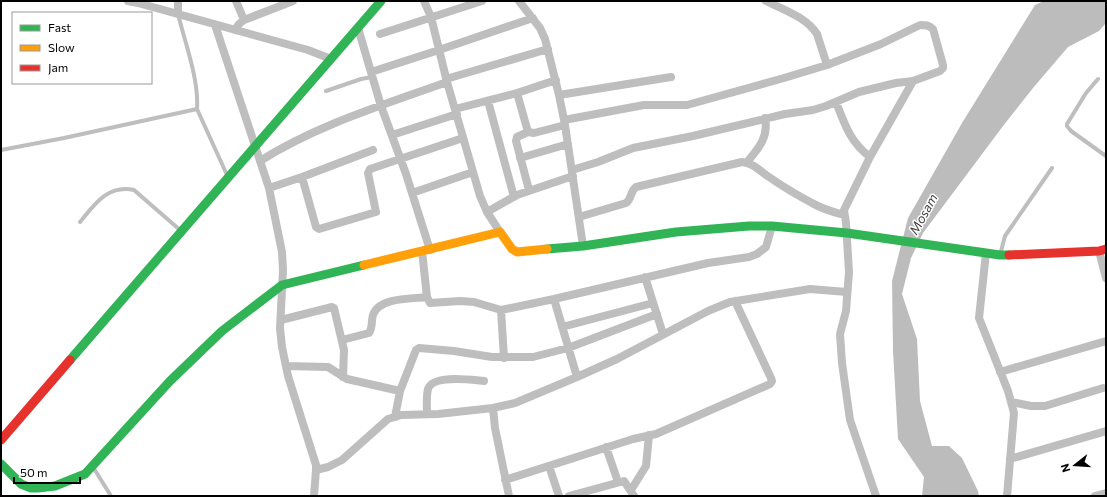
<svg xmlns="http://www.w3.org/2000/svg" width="1107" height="497" font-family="Commissioner,sans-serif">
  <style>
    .water { fill: #bcbcbc }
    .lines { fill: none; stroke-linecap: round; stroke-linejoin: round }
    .lane { stroke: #bebebe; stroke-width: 4 }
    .street { stroke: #bebebe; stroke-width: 8 }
    .fast { stroke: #30b455; stroke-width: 9 }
    .slow { stroke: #ff9f0a; stroke-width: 9 }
    .jam { stroke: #e5322d; stroke-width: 9 }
    .labels { text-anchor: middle; stroke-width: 3; stroke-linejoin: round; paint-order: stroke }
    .water-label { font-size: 13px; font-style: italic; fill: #414141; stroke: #fff }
  </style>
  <rect width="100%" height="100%" fill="#fff"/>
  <path class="water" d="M1044,1H1106V23L1099,31L1068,47L1033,88L1003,126L923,233L911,258L902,294L917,339L920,401L932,446H949L962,458L978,491L979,496H922L924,477L898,439L893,351L892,281L908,218L962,123L1035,5Z"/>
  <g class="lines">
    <path class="lane" d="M178,14C185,43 199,79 197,109
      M1098,79L1086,93L1067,124V126L1071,131L1106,156
      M326,91L361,79L372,77
      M1,150L64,138L197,109L227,175
      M80,222C94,205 108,184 134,190L180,230
      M1000,255L1005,236L1052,168
      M93,467L111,496"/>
    <path class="street" d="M128,1L138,3L308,50L331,59
      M236,1L244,20
      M424,1L431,17L447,82L480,196L487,212L500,232
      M519,1L540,28L545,39L559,95L565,125L583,246
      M766,1C784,10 806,17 817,34L827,65
      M178,14V1
      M215,25L269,188L282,252L283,270L280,328L282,347L288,376L316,465V470L314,496
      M358,28L381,106L406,174L430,250
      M235,30L239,24L244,20L293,1
      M380,34L482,1
      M371,72L439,50L533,18
      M446,79L548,49
      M517,93L528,132L534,133L565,125
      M559,95L671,77
      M488,101L514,197
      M836,102C845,125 850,142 870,157
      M455,109L517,93L556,80
      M564,120L644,105H687L784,78L827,65L881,44L920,25C925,25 929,25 933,29L943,65V68L940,71L913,81L896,83L859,92L826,106L813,110L785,114L693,136L633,148L598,162L572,170
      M528,132L517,137L516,141L529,190
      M392,135L457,114
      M520,158L568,144
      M260,161C317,125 383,105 447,82
      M747,162C758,149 769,137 765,118
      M302,177L373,150
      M269,188L302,177L316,227L319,229L376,212L368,173L370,169L463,138
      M412,193L473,172
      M487,212L517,195L573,176
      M579,217L626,203C632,199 630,191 636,187L742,162C753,163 760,171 769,177C782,186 797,195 812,203C822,209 833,212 844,215
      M422,251L427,297L430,303L460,301L474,302L501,310L554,299L708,263L749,257L757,254L766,247L772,226
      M1099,251L1106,278
      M986,253L979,318L1008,391L1014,413L1007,496
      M645,277L663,334
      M554,299L577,377
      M501,310L504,358
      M281,320L332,307L334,308L344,350L343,377
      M562,327L653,303
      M342,340L369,333C373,327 371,321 373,315C379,297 412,299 427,297
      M286,366L328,367L347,379L400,391
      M1000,372L1106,341
      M1012,402L1031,406H1045L1103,388
      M493,408L495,428L509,496
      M427,414C427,407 426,397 428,389C433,374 472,380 484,381
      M395,417L400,391L416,350L419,348L454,351L492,357H533L568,348L657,314
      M606,447L618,482
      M1010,459L1106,431
      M549,466L559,496
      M316,470L328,467L342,460L388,419L401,415L438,414L493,408L515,403L577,377L617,359L708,311L730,302L810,289L847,292
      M505,480L633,439L656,434L770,384L772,381L771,378L735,301
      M631,490L646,466L649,435
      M569,496L624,481L634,496
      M876,496L850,420L842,363L840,334L846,311L849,272L846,223L844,210L870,157L913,81
      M1095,496L1106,493"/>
    <path class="fast" d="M547,249L583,246L676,232L749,226H772L847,233L1000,255H1009
      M70,360L381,1
      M1,464L21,484L31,488H38L55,486L85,474L170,381L222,331L282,285L364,265"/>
    <path class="slow" d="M364,265L500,232L512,249L517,252L547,249"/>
    <path class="jam" d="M1009,255L1099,251L1106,249
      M1,440L70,360"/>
  </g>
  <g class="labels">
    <g class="water-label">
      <text transform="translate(923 214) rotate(-61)" y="5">Mosam</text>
    </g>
  </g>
  <rect width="1107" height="497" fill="none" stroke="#000000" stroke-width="4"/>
  <rect x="12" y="12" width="140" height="72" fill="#ffffff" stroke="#999999"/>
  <rect x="20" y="25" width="20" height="6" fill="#30b455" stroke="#999999"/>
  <text x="48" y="32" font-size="12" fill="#000000">Fast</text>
  <rect x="20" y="45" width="20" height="6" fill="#ff9f0a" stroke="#999999"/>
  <text x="48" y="52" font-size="12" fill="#000000">Slow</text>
  <rect x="20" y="65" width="20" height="6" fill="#e5322d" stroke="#999999"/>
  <text x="48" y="72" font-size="12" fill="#000000">Jam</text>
  <g transform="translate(1075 465) rotate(253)" stroke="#ffffff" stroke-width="3" paint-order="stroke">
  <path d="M0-3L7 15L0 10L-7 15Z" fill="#000000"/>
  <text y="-6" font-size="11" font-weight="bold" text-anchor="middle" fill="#000000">N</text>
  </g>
  <path d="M14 477v6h66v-6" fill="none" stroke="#000000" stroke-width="2"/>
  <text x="20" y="477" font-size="12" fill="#000000" stroke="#ffffff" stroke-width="3" paint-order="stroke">50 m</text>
</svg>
